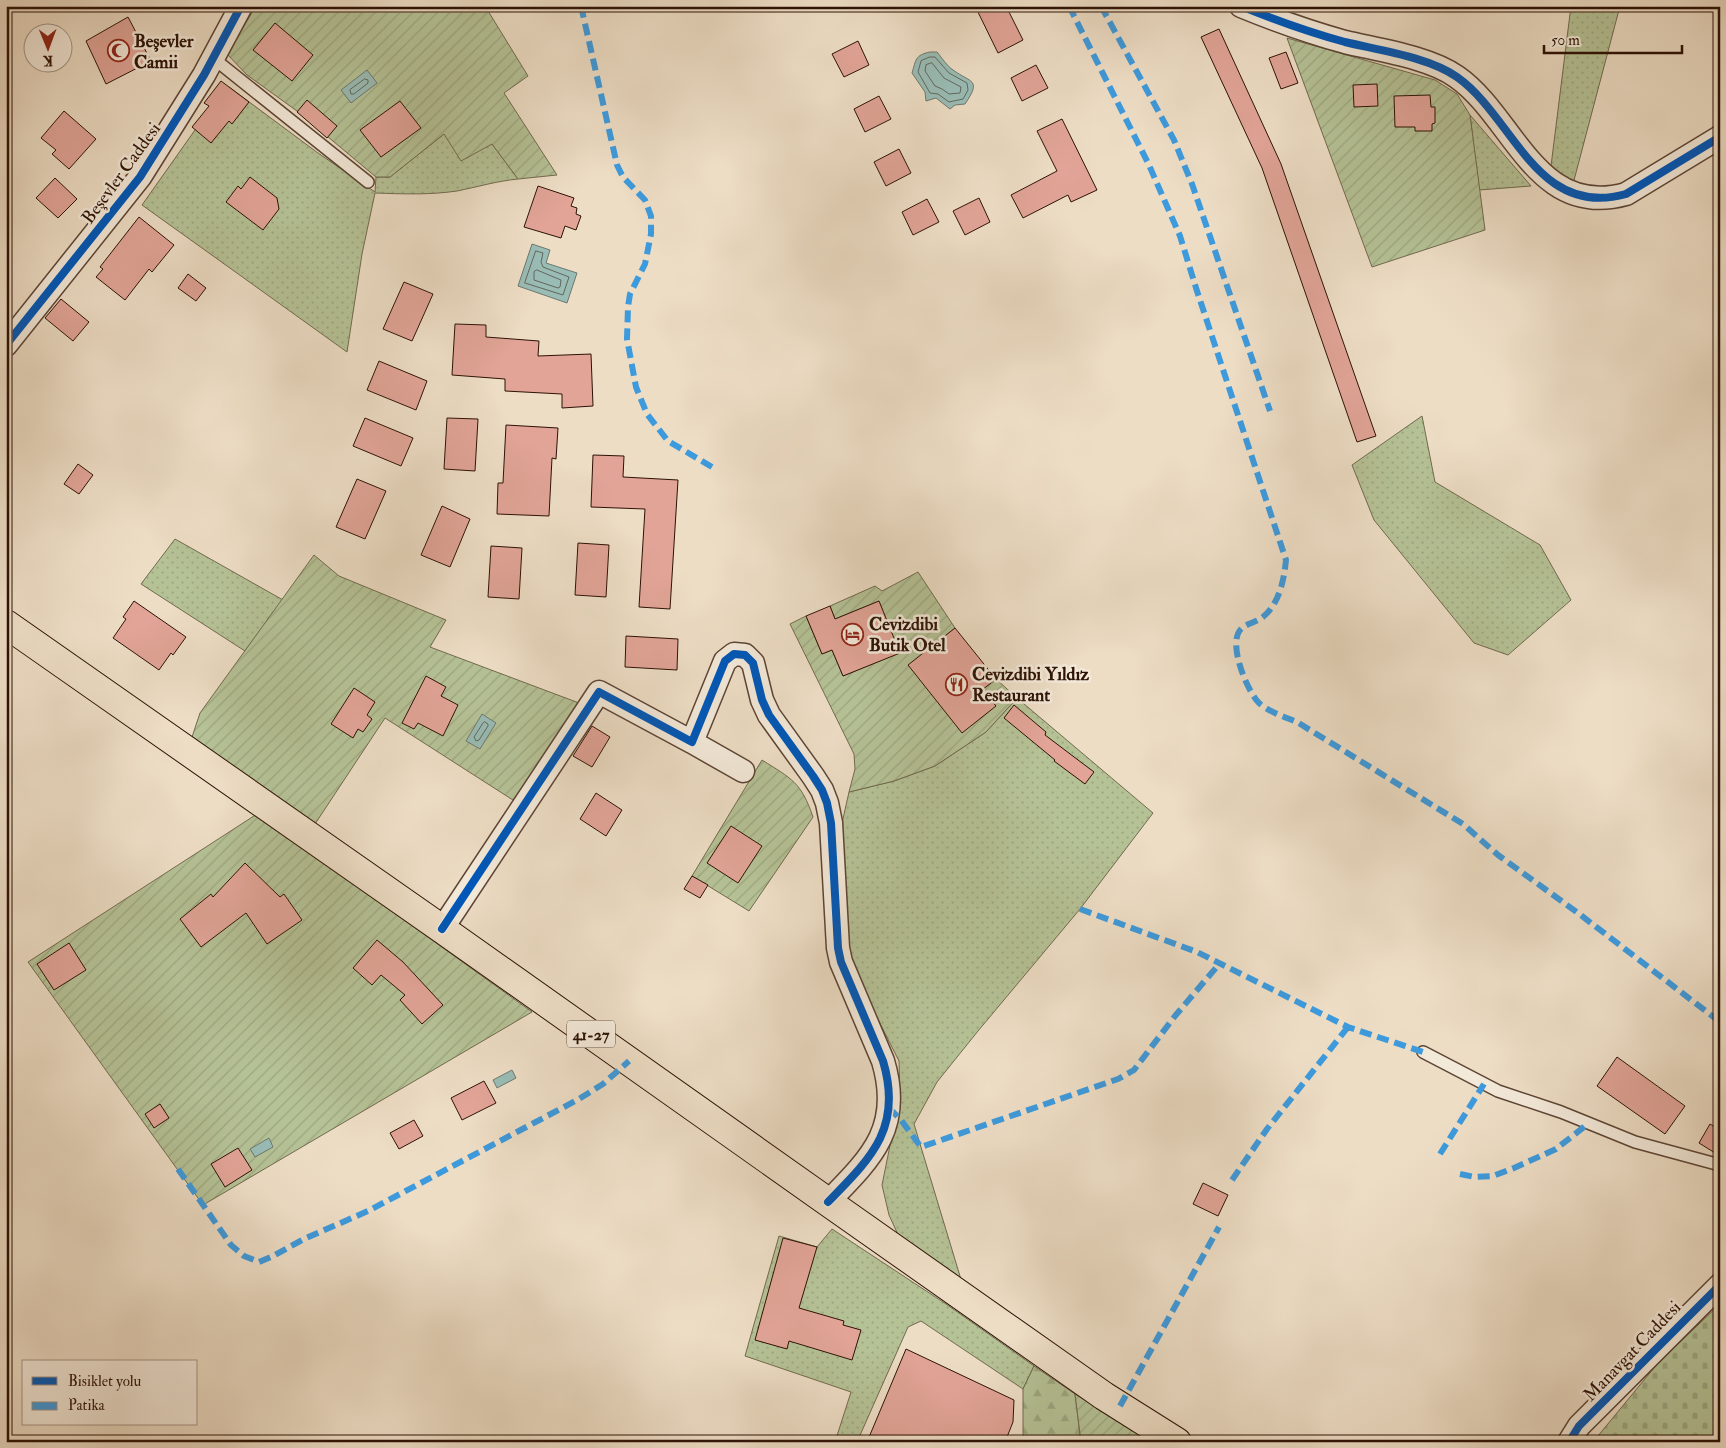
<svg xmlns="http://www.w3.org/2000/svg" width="1726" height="1448" font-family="'IM FELL Double Pica',serif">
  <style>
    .grass { fill: url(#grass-dots); stroke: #716a4e }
    .forest { fill: url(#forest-firs); stroke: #716a4e }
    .cemetery { fill: url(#cemetery-stones); stroke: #716a4e }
    .garden { fill: url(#garden-furrows); stroke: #716a4e }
    .water { fill: #99bcb5; stroke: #6e786f }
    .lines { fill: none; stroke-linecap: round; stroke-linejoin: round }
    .shore { stroke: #63675d; stroke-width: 1 }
    .building { fill: #e1a497; stroke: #2d1205 }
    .lane-casing { stroke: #5d4535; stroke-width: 14 }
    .street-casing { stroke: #5d4535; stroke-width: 25 }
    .primary-casing { stroke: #2d1205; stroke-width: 30 }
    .lane { stroke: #f3e9d9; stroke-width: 11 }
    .street { stroke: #f3e9d9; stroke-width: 22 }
    .primary { stroke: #edddc5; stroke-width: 28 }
    .quiet { stroke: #3d9add; stroke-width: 6; stroke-dasharray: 12 6; stroke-linecap: butt }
    .cycleway-casing { stroke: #f3e9d9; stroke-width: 11 }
    .cycleway { stroke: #0057b8; stroke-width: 8 }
    .labels { text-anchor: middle; stroke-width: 5; stroke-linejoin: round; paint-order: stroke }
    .shield { fill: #f3e9d9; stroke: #685245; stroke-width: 1 }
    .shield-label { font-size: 16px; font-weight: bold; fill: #2d1205 }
    .poi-label { font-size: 18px; font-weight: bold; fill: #2d1205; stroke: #f3e9d9; text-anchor: start }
    .street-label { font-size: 18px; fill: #2d1205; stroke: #f3e9d9 }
  </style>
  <defs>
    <pattern id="grass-dots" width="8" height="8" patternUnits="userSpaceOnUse" patternTransform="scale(1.25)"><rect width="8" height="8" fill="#b5c296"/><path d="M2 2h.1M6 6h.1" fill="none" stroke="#9ca680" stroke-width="1.8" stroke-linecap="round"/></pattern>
    <pattern id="forest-firs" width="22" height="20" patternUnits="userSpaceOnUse" patternTransform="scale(1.25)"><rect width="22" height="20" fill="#b5c296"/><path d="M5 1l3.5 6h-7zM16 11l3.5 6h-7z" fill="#9ca680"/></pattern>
    <pattern id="cemetery-stones" width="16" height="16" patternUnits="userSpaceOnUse" patternTransform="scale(1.25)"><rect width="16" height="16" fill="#b5c296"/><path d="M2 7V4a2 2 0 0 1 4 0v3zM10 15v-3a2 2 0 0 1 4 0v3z" fill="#9ca680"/></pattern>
    <pattern id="garden-furrows" width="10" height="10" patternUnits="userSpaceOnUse" patternTransform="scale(1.25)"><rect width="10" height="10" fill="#b5c296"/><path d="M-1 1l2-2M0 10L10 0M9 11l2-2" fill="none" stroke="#9ca680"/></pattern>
  </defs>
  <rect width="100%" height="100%" fill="#edddc5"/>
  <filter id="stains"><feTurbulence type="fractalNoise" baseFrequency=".004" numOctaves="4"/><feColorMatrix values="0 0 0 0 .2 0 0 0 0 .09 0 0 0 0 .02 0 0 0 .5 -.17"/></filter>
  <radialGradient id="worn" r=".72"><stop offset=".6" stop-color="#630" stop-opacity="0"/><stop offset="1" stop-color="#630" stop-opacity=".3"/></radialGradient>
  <path class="grass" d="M1571,6H1620L1573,184L1551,166Z
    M229,87L318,153L375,192L376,177H390L444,134L492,144L518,179C497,181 477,187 457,191C430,195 403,194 375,193L362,254L347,352L142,205L195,130Z
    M1470,115L1531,186L1479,190Z
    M1422,416L1435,482L1540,545L1571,600L1508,655L1474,643L1374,520L1352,465Z
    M175,539L283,600L245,651L141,584Z
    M1017,698L1153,813L1080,909L978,1031L937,1082L914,1124L963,1286L900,1239L889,1215L882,1185L900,1096L899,1061L861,986L848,954L840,832L849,792L894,781L935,766L986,732Z
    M832,1229L946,1304L1034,1366L1023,1389L921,1321L908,1327L857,1442H835L851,1392L745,1356L779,1236L817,1247Z"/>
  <path class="forest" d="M1034,1366L1075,1394L1081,1442H1023V1389Z"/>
  <path class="cemetery" d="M1720,1304V1442H1593L1658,1363Z"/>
  <path class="garden" d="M256,6H485L528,76L504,93L557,175L518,179L492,144L461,161L444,134L390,177H376L297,111L247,75L227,54Z
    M1287,38L1435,80L1457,94L1470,115L1485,230L1372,267Z
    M314,555L339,576L446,620L430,647L579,703L516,802L385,718L315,824L191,740L200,713Z
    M918,572L955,628L909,665L962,732L995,706L982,690L996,679L1017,698L986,732L935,766L894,781L849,792L855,769L854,754L790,624L806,616L822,654L832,650L843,676L899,653L879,601L835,619L830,606L875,586L882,591Z
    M762,760C792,779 801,782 813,817L749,911L692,876Z
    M257,814L532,1012L203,1205L28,962Z
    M1075,1394L1153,1442H1081Z"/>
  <path class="water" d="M930,52H937C942,58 947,66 953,70C971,83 982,79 965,104L955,105L950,109L936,98L926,101L925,92L912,73C916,60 915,55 930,52Z
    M367,70L377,83L351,103L341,90Z
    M532,244L550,250L546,263L577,273L567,303L518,286Z
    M482,714L496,723L480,749L466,741Z
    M512,1070L516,1078L497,1088L493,1080Z
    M269,1138L273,1147L255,1157L250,1149Z"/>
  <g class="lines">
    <path class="shore" d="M930,57H935L949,73L967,83L968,90L963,99L949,102L938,94L930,93L918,72L921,61Z
      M932,63L944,78L961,87L960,93L949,94L942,89L935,86L925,71L926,65Z
      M365,79L368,80V83L354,94H351L350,90Z
      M536,251L543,253L541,262L543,267L569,277L563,295L525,283Z
      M537,270L561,280L560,287L558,288L534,280V272Z
      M485,722L488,724V726L479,740L476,741L474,737L483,723Z"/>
  </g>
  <path class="building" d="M975,6H1006L1023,40L998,53Z
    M128,17L151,61L106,84L86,41Z
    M275,23L313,55L292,81L253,50Z
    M1219,29L1281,164L1376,436L1357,442L1262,168L1201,37Z
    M858,41L869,65L844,77L832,54Z
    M1286,52L1298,83L1281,89L1269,58Z
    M1036,65L1048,88L1022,101L1011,78Z
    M221,81L249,102L232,124L229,121L211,143L192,127L209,106L204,103Z
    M1377,84L1378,106L1354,107L1353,85Z
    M1430,95L1431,107H1435V123L1432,124V131H1415V127H1395L1394,96Z
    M879,96L891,119L865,132L854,109Z
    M307,100L337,126L327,138L297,112Z
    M400,101L421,128L381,157L360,130Z
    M64,111L96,139L69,169L52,154L56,150L41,138Z
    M1062,119L1097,190L1071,202L1068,195L1023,218L1011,195L1057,171L1037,131Z
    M899,149L911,173L886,186L874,162Z
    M250,177L277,198L279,209L263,230L226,202L238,186L241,189Z
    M55,178L77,199L58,218L36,198Z
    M538,186L574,198L571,206L577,208L576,214L581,216L576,230L565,226L561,238L524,227Z
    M979,198L990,222L965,235L953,211Z
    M927,199L939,222L913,235L902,212Z
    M139,217L174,245L152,272L149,269L125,300L96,277L103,269L100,267Z
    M188,274L206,288L196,301L178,288Z
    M404,282L433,294L412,341L383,329Z
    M61,299L89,322L73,341L45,318Z
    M455,324L486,325V337L539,341L538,356L591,354L593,406L562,408V394L505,391V379L452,375Z
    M379,361L427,381L416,410L367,390Z
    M365,418L413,438L401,466L353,446Z
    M447,418L478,419L475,471L444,469Z
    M506,425L558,428L556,459L552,458L549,516L497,514L498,483H503Z
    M593,455L624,456L623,477L678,480L670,609L639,607L645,509L591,507Z
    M78,464L93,475L79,494L64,484Z
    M357,479L386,491L365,539L336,527Z
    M442,506L470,519L450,567L421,555Z
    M578,543L609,545L606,597L575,595Z
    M491,546L522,548L519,599L488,597Z
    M134,601L186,637L173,655L171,653L159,670L113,638L126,619L123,617Z
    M879,601L900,653L843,676L832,650L822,654L806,616L830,606L835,619Z
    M955,628L996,679L982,690L996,706L962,733L908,665Z
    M626,636L678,639L677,670L625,667Z
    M426,676L446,687L441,696L458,705L443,736L418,723L414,729L402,723Z
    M354,688L375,702L367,715L372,719L363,732L358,729L353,738L331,724Z
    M1014,705L1046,732L1045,735L1094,772L1085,784L1054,761L1055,760L1004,718Z
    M592,726L610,737L592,767L573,756Z
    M596,793L622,810L606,836L580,819Z
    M731,826L762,846L738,883L707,863Z
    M245,863L280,897L284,894L302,920L267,944L246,913L201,947L180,919L211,894L213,897Z
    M692,876L708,885L700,898L684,889Z
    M377,940L403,962L443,1005L422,1024L400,1000L405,995L381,975L372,985L353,968Z
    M69,943L86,970L54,990L37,964Z
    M1617,1057L1685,1106L1665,1134L1597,1086Z
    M484,1081L496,1103L462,1120L451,1098Z
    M160,1104L169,1118L154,1128L145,1114Z
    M414,1120L423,1136L399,1149L390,1133Z
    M1710,1124L1720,1130V1156L1699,1143Z
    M238,1148L252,1170L225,1187L211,1164Z
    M1203,1183L1228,1195L1218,1216L1193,1204Z
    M783,1238L817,1247L799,1308L844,1321L843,1325L861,1330L852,1360L789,1341L787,1349L755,1340Z
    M906,1349L1014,1400L1013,1422L1005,1442H867Z"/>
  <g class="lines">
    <defs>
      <path id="lane" d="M213,58L368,182
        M1423,1052L1498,1091L1561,1112L1635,1142L1720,1165"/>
      <path id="street" d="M1241,6C1275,20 1309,32 1345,42C1378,50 1429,57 1457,77C1514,117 1536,219 1626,194L1720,137
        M6,345L140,177L204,75L241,6
        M692,742L743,771
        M442,929L599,692L692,742L725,661L734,654L745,655L753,663L762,700L769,715L813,776L822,790L827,803L831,823L838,948L841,962L883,1061C903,1128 871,1158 828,1202
        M1569,1442L1579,1426L1720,1285"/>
      <path id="primary" d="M6,624L442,929L828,1202L1104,1396L1177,1442"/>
    </defs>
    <use href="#lane" class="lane-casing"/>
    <use href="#street" class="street-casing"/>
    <use href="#primary" class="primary-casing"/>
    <use href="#lane" class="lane"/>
    <use href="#street" class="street"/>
    <use href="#primary" class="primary"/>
    <path class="quiet" d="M581,6L617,165L623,177L645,200L651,216V234L645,264L630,294L628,307L627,339L636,387L647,414L668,441L712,467
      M1069,6L1149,165L1180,236L1197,291L1286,560C1284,579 1280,602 1264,616C1258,622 1247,623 1241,629C1227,643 1247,691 1259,703C1269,712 1285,717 1297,722L1463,824L1498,855L1578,913L1720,1022
      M1101,6L1174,140L1192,184L1270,411
      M1080,909L1197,952L1348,1027L1423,1052
      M889,1108L901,1120L921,1147L1118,1079L1134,1070L1175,1016L1220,963
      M1440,1154L1484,1084
      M178,1169L231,1245L244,1256L259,1262L271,1257L304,1239L368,1211L579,1099L603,1084L629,1061
      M1460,1174L1475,1177L1493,1176L1514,1168L1556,1149L1589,1123
      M1232,1180L1267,1129L1348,1027
      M1120,1406L1219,1227"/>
    <defs>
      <path id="cycleway" d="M1241,6C1275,20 1309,32 1345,42C1378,50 1429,57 1457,77C1514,117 1536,219 1626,194L1720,137
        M6,345L140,177L204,75L241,6
        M442,929L599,692L692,742L725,661L734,654L745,655L753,663L762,700L769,715L813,776L822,790L827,803L831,823L838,948L841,962L883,1061C903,1128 871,1158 828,1202
        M1569,1442L1579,1426L1720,1285"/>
    </defs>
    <use href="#cycleway" class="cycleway-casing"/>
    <use href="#cycleway" class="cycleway"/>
  </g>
  <defs>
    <symbol id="mosque-ring" viewBox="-11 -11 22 22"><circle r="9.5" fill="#f3e9d9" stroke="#8f2418" stroke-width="1.5"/><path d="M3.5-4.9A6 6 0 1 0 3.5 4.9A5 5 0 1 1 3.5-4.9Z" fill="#8f2418"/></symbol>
    <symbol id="hotel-ring" viewBox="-11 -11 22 22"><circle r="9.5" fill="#f3e9d9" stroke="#8f2418" stroke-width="1.5"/><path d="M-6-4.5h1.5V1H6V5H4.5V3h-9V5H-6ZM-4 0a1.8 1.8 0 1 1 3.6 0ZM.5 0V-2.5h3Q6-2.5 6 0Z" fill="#8f2418"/></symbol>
    <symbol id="restaurant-ring" viewBox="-11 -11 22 22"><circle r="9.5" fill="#f3e9d9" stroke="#8f2418" stroke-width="1.5"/><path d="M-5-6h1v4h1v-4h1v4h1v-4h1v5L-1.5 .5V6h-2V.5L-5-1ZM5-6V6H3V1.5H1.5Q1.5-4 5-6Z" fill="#8f2418"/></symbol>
  </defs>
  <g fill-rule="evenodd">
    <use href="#mosque-ring" x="106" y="38" width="25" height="25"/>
    <use href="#hotel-ring" x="840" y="622" width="25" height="25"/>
    <use href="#restaurant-ring" x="944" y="672" width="25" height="25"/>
  </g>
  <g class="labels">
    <rect class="shield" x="567" y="1020.5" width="48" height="27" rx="4"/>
    <g class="shield-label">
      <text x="591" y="1040">41-27</text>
    </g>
    <g class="poi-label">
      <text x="134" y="47">Beşevler<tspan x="134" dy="21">Camii</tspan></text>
      <text x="869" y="630">Cevizdibi<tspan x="869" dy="21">Butik Otel</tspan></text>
      <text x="972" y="680">Cevizdibi Yıldız<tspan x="972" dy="21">Restaurant</tspan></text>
    </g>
    <g class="street-label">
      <text transform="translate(121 173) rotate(-54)" y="6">Beşevler Caddesi</text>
      <text transform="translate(1632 1351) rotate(-46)" y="6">Manavgat Caddesi</text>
    </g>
  </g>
  <rect width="1726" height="1448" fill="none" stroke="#edddc5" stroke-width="25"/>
  <rect x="8" y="8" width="1711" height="1433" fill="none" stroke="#2d1205" stroke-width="2.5"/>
  <rect x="12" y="12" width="1701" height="1423" fill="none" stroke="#2d1205"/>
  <rect x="22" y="1360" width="175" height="65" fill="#f3e9d9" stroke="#a49384"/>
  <rect x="32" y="1377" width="25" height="8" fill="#0057b8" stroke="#a49384"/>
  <text x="68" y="1386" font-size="15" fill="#2d1205">Bisiklet yolu</text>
  <rect x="32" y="1402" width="25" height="8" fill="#3d9add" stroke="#a49384"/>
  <text x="68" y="1410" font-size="15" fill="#2d1205">Patika</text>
  <g transform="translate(48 48) rotate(179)"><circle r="24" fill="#f3e9d9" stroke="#a49384"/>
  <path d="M0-4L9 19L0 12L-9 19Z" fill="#8f2418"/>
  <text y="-8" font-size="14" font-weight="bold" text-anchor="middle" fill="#2d1205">K</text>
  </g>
  <path d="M1544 45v8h138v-8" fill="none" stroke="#2d1205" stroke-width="2.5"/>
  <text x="1551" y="45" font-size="15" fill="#2d1205" stroke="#f3e9d9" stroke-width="4" paint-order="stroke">50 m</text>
  <rect width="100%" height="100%" filter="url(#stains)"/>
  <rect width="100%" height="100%" fill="url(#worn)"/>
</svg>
